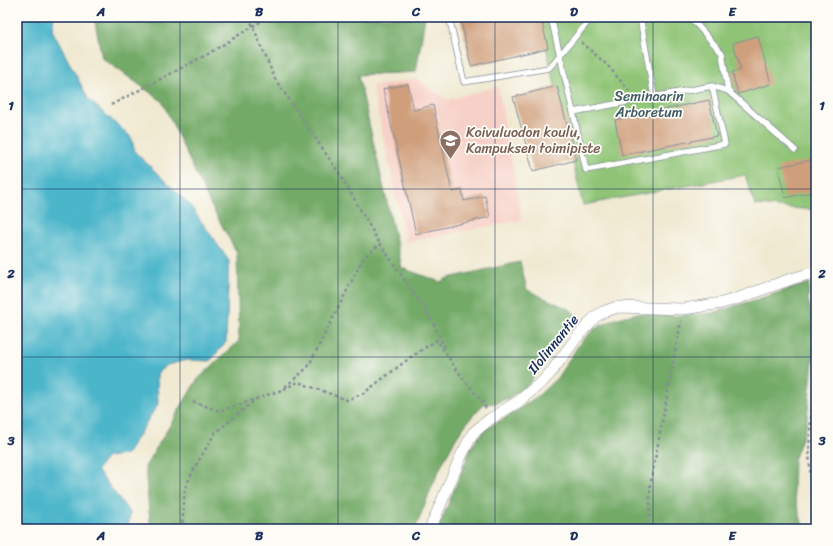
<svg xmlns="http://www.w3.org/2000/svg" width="833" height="546" font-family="Sriracha,sans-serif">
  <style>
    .built { fill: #f7d1c8 }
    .green { fill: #8fc476; stroke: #557a6a }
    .forest { fill: #73aa67; stroke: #476c62 }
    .water { fill: #4cb5ca; stroke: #347294 }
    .building { fill: #cf9e7a }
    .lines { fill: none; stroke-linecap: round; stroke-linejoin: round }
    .lane-casing { stroke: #868c98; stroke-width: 7 }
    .street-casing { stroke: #868c98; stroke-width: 12 }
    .path { stroke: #868c98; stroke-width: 2.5; stroke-dasharray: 3 3; stroke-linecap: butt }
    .lane { stroke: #fff; stroke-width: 5.5 }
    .street { stroke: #fff; stroke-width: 11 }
    .grid { fill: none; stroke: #1b2f5e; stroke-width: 1; stroke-opacity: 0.55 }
    .labels { text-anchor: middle; stroke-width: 3.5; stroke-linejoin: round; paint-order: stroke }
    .park-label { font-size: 14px; fill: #3e5c65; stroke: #fdfcf7 }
    .education-label { font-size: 14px; fill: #785e54; stroke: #fdfcf7; text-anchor: start }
    .street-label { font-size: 14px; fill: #1b2f5e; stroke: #fdfcf7 }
    .neatline { fill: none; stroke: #1b2f5e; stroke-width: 1.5 }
    .grid-label { font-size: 13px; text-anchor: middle; font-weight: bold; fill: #1b2f5e }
  </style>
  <rect width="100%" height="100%" fill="#fdfcf7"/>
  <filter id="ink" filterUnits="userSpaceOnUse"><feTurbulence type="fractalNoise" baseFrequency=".025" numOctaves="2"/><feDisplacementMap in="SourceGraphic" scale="8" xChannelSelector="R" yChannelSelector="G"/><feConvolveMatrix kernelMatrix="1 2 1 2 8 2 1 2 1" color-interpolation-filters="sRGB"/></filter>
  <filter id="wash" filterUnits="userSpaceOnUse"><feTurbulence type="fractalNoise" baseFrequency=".012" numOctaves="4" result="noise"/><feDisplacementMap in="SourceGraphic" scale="16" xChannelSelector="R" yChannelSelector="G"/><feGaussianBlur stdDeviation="0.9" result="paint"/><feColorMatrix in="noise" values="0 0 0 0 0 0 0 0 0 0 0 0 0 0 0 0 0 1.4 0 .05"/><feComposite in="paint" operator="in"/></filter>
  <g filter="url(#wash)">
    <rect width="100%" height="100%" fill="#f0e9d1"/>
    <path class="built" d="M416,79L448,100L498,86L522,220L406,242L372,86Z"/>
    <path class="green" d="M539,17H816V210L755,205L745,175L583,205Z"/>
    <path class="forest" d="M94,17H425L416,72L358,75L402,268L440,282L448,278L520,262L527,290L571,310L576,315L528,385L509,398L496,403L484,404C448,438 433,485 415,529H148L150,522L145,467L197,380L239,341L237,253L208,200L162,101L102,58Z
      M809,283L808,299L816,334L806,427L794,460L793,492L804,529H438L472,446L484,430L515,412L539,395L557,378L580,343L594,329L615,319L637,313L670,316L713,313Z"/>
    <path class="water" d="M17,17H54L52,30L89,100L131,137L135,152L189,204L229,261L226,342L210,361L187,360L167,365L157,373L158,404L126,455L107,457L97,470L130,513L128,529H17Z"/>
    <g id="blocks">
      <path class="building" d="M460,17H541L548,48L471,66Z
        M758,36L771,84L738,94L732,72L741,70L733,43Z
        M408,84L414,110L433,105L452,192L462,190L464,201L485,196L490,217L416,234L383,89Z
        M557,86L576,160L533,171L513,97Z
        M709,100L717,136L622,155L615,120Z
        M816,159V191L785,198L778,167Z"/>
    </g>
  </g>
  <g filter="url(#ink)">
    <use href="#blocks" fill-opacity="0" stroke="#868c98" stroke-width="1"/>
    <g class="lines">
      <defs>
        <path id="lane" d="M449,17L464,82L549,68L592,17
          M551,17L573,112L712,86L728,91L795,150
          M640,17L654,96
          M690,17L722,53L728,91
          M573,112L586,170L725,144L712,86"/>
        <path id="street" d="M430,529L461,456L473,433L490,419L519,401L543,381L552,371L577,337L595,317L603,312L617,307L683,309L722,303L739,298L791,279L816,272"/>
      </defs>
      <use href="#lane" class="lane-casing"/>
      <use href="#street" class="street-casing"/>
      <path class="path" d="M249,17L275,79L341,176L380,244
        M581,42L607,65L631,93
        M111,105L208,54L268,17
        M816,374C811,420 804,458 816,503
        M285,387L308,367L364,257L380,244L430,317L445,348
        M193,402L220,411L282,390L298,382L347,400L364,393L411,357L437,340L461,376L484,404L486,409
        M811,480L816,479
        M182,529L185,488L195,467L215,433L256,399
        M647,529L650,513V486L681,321"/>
      <use href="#lane" class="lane"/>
      <use href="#street" class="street"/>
    </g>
  </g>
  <path class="grid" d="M180,17V529M338,17V529M495,17V529M653,17V529M17,189H816M17,357H816"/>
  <defs>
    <symbol id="school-pin" viewBox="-11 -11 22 30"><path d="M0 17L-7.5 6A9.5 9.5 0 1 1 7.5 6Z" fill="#8d6e63" stroke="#fdfcf7"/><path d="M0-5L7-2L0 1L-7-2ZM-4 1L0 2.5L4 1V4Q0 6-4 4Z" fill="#fff"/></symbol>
  </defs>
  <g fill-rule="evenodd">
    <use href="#school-pin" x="438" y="128" width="25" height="34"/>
  </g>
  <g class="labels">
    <g class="park-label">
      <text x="649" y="101">Seminaarin<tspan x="649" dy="16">Arboretum</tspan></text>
    </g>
    <g class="education-label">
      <text x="466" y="137">Koivuluodon koulu,<tspan x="466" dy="16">Kampuksen toimipiste</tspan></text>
    </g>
    <g class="street-label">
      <text transform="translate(553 344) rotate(-51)" y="5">Ilolinnantie</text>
    </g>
  </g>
  <rect width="833" height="546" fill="none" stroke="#fdfcf7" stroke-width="44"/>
  <rect x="22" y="22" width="789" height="502" class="neatline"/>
  <g class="grid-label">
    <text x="101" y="16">A</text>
    <text x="259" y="16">B</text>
    <text x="416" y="16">C</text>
    <text x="574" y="16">D</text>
    <text x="732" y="16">E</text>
    <text x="11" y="110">1</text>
    <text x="822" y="110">1</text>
    <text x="11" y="278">2</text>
    <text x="822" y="278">2</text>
    <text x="11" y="445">3</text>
    <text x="822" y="445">3</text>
    <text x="101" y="540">A</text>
    <text x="259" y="540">B</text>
    <text x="416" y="540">C</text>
    <text x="574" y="540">D</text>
    <text x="732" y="540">E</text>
  </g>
</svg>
